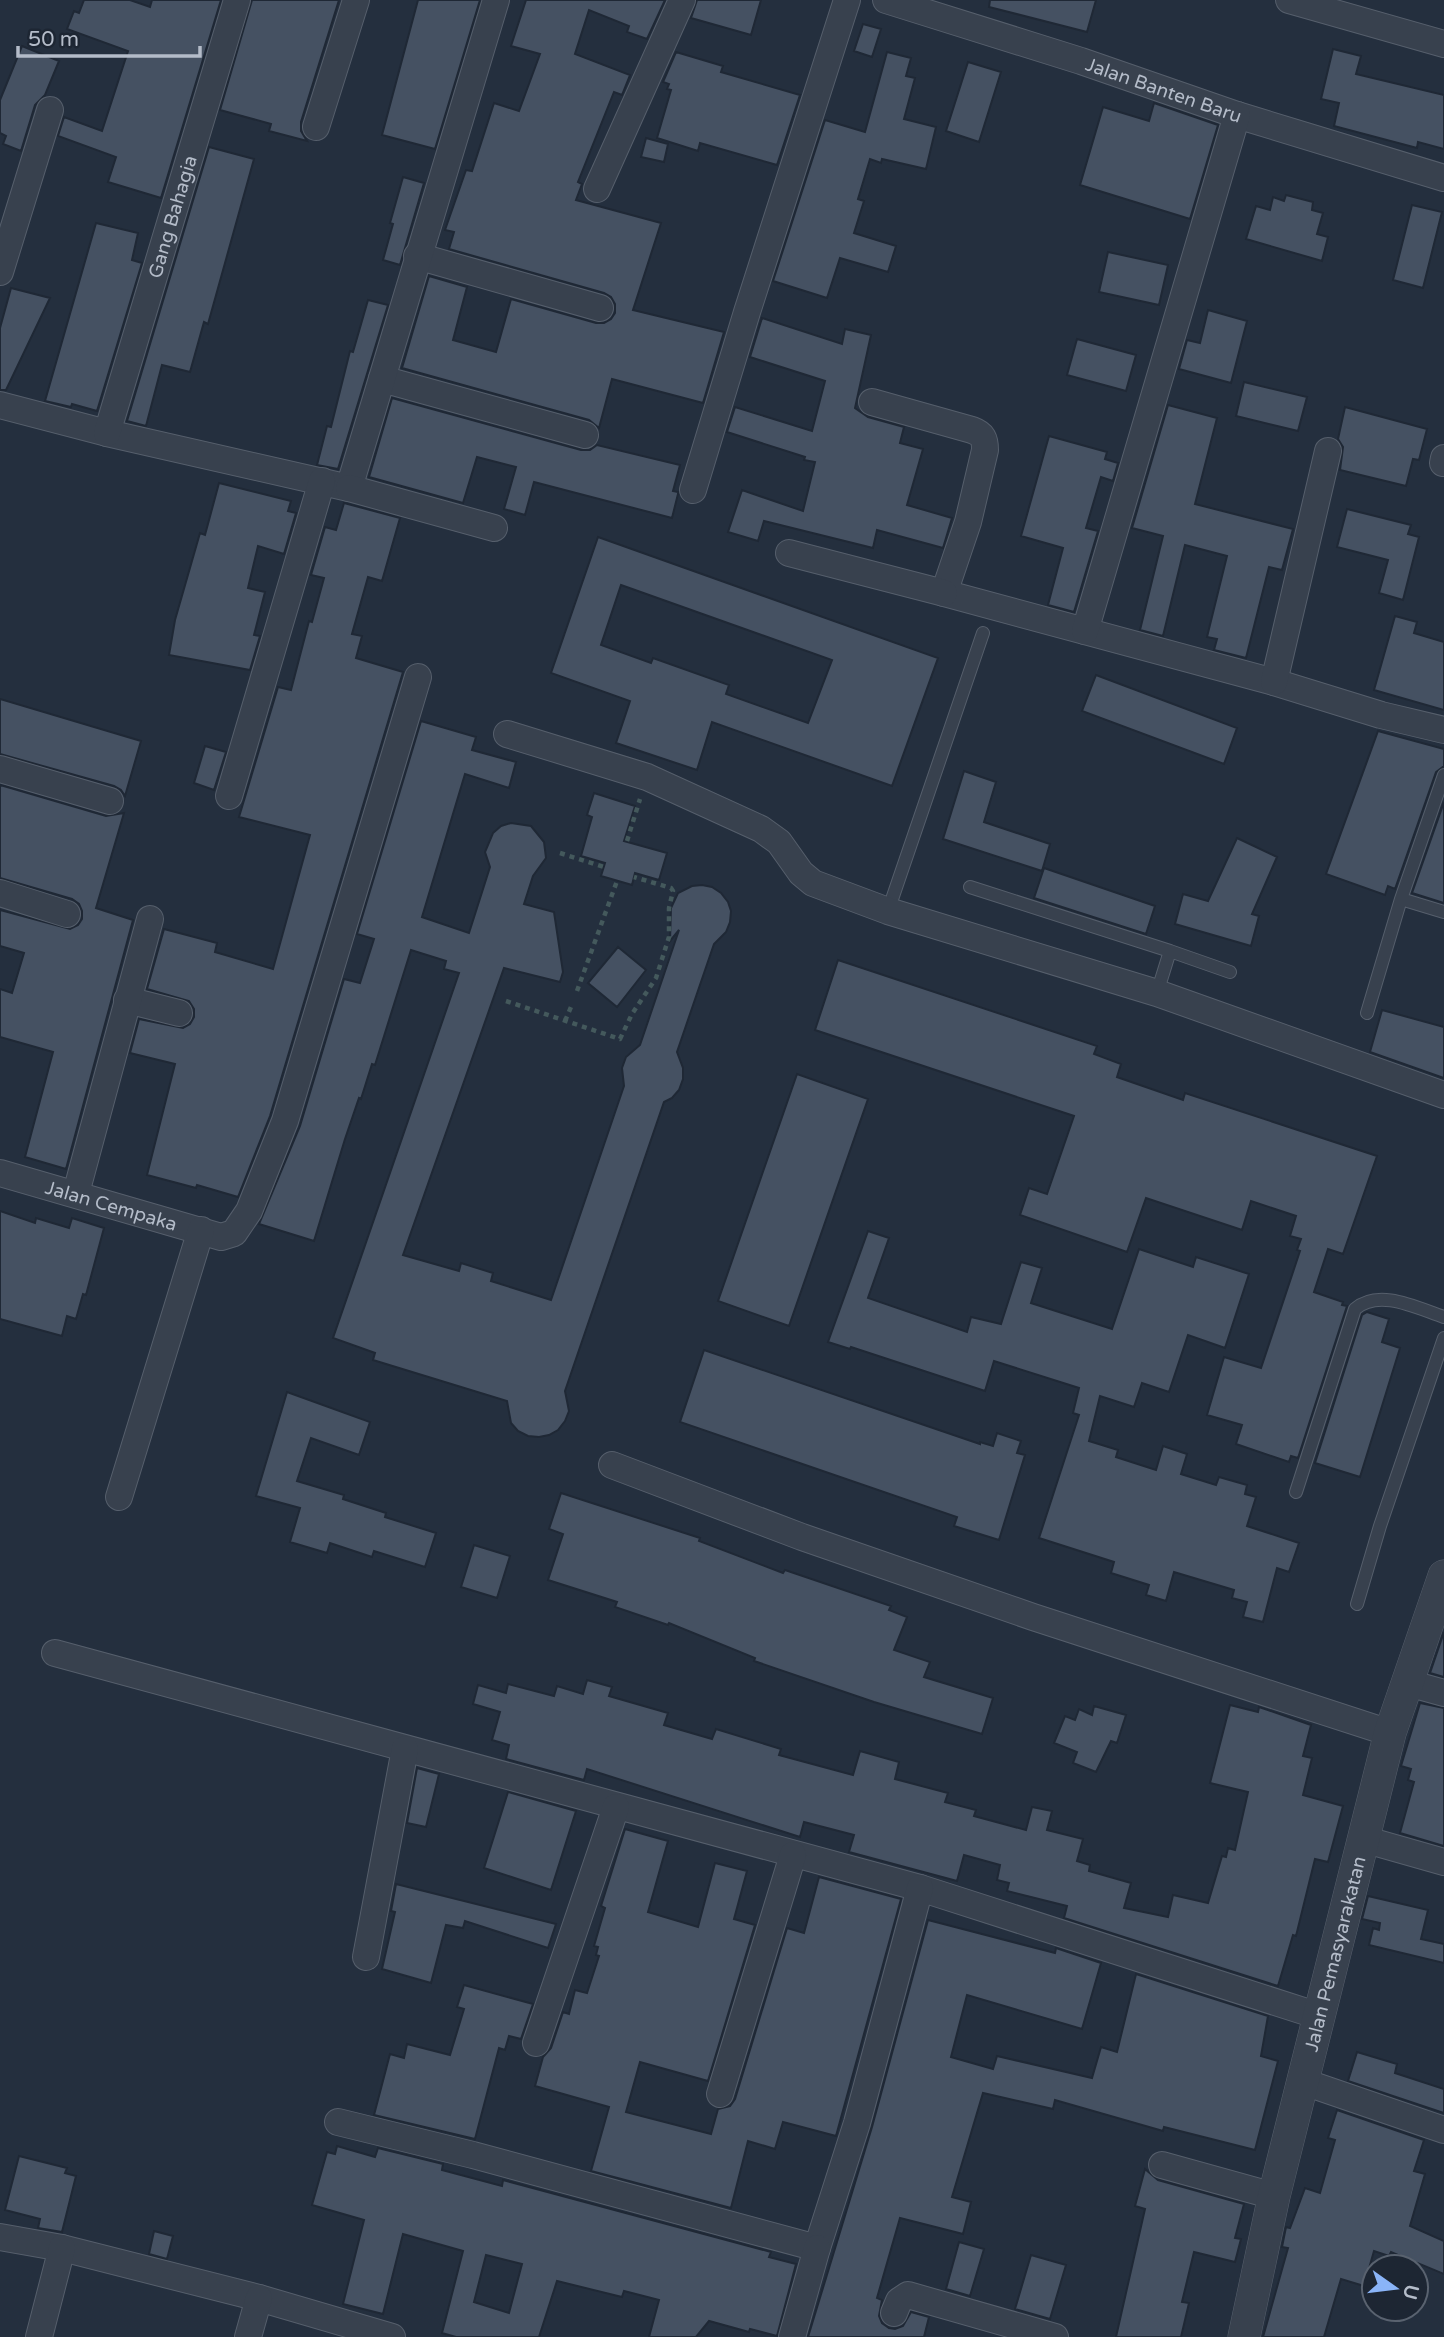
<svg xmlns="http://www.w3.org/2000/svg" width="1444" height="2337" font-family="'Varela Round',sans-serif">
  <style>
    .building { fill: #455162; stroke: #1f2835; stroke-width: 2; fill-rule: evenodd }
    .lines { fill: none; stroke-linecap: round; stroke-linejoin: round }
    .service-casing { stroke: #565f6c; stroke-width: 14 }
    .minor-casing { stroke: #565f6c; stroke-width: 28 }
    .tertiary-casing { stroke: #565f6c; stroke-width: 33 }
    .path { stroke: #44595c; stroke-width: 4.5; stroke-dasharray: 5 5; stroke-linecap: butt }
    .service { stroke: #38414e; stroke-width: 12 }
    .minor { stroke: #38414e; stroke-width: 26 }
    .tertiary { stroke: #38414e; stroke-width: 32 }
    .labels { text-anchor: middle; stroke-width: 6; stroke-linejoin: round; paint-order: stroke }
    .street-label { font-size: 19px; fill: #b4bcc9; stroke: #1d2633 }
  </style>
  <rect width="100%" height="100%" fill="#242f3e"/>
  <path class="building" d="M84,0H130L150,7L152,0H221L161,198L108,182L116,157L58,136L64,117L102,131L128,51L67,29L74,11L79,13Z
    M252,0H339L301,122V131L307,141L269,131L271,124L220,110Z
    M418,0H480L435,149L382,135Z
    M526,0H665L647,39L627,32L629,26L589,10L575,54L630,75L622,95L614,92L578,182L582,184L576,200L661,223L633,310L724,332L703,403L612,379L599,428L589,420L402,368L429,276L467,287L453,340L496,352L511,299L596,323H604L611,319L615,313V304L611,297L604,293L449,249L454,232L445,230L466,170L472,171L494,103L519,111L540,54L511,46Z
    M697,0H761L751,35L691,18Z
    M990,0H1096L1087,32L989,7Z
    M863,24L881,29L872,57L854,51Z
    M22,46L59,61L45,95L35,105L21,151L3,144L6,136L0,133V100Z
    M1333,49L1361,56L1356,74L1444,95V149L1418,142L1417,148L1334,126L1339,103L1321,99Z
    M676,52L723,66L721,72L800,95L777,165L700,143L698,151L657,138L671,90L667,89L669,84L663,82Z
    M887,52L911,58L906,76L915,78L904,119L936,127L926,169L882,159L881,163L870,159L858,199L864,201L854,233L896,246L888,272L840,258L827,298L773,281L825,120L865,132Z
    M968,62L1001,72L979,142L946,131Z
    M1154,103L1218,125L1190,219L1080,185L1103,107L1149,121Z
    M646,138L668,144L664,162L641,157Z
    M209,147L254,159L208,324L204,322L190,372L162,365L146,426L127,421Z
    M403,177L424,183L400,265L383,260L393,224L390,223Z
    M1286,195L1313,202L1312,210L1323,213L1317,234L1328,237L1322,261L1246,239L1256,206L1270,210L1273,197L1284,201Z
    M1412,205L1442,212L1423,288L1393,280Z
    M96,223L138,233L132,260L142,263L97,411L72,404L71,407L45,401Z
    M1108,252L1168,265L1159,305L1099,292Z
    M11,288L50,298L6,390H0V328Z
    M368,300L388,305L338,469L317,465L327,426L331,427L350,351L353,352Z
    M1208,310L1247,321L1231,383L1179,369L1187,340L1200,343Z
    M762,318L842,344L845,329L871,335L855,408L868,417L904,427L900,443L923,449L907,505L952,518L943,548L877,530L873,548L764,521L758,541L728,532L742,490L803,511L815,462L804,460L805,457L727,432L735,407L812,431L825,381L750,357Z
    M1077,339L1136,355L1126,391L1067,375Z
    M1244,382L1307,397L1298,431L1236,416Z
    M392,398L581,450H590L597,445L680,465L673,491L678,492V494L672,518L534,482L525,515L504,509L516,467L477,457L463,503L369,477Z
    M1168,405L1217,418L1195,504L1293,529L1282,570L1269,567L1246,658L1214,650L1217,639L1207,637L1227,556L1185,545L1163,636L1140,630L1163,536L1132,528Z
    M1345,407L1427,429L1419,460L1413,459L1406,486L1340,470L1343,447L1338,439Z
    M1049,436L1107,452L1105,459L1118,463L1113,481L1101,477L1086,528L1098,531L1074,612L1048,605L1063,548L1021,536Z
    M219,483L291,501L288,511L296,513L284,554L258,546L248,588L265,592L254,635L260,636L250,670L169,655L175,620L200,533L205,535Z
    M344,503L400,518L382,581L368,577L352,634L362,636L356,658L403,672L270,1116L238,1197L197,1185L196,1188L147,1175L175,1064L130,1053L139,1019L183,1028L190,1024L194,1017V1009L189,1001L147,989L164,929L217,943L215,952L273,969L310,835L239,817L278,687L291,690L309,621L312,622L324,578L311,575L325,527L336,530Z
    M1347,509L1411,525L1408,534L1419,537L1403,600L1379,593L1388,560L1337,547Z
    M598,537L938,658L892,786L712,722L697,770L616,743L630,701L551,673ZM621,585L832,660L808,723L726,694L729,685L653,658L651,663L601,645Z
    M1395,616L1417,622L1414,633L1444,642V710L1374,690Z
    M1096,675L1237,728L1224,764L1082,711Z
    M0,699L141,741L125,796L121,790L114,786L0,754Z
    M421,721L476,737L472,750L516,762L509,788L465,774L422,917L469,933L490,867L485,852L493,833L501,826L511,823L531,826L544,842L546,858L533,876L524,904L554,912L563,972L560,982L504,968L403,1255L459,1271L461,1263L493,1273L491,1281L551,1300L624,1086L622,1068L626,1057L640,1045L679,930L670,941L671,908L678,893L692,886L702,885L712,887L721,893L728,902L731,911L730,922L726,932L714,944L677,1052L683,1068V1079L679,1090L672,1098L664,1102L565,1391L569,1411L565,1421L558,1430L549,1435L539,1437L528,1436L518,1431L511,1423L507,1401L373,1360L375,1353L333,1338L459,973L444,969L446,961L411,950L375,1065L372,1064L361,1099L359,1098L345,1139L314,1241L259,1224L300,1126L344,979L360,983L374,939L357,934Z
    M1378,731L1444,749V766L1436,772L1395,889L1388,886L1385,895L1326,874Z
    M205,746L226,752L214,790L194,783Z
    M964,771L996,782L984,822L1050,844L1042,871L943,839Z
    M0,785L106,816L124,813L96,908L133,920L66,1169L25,1157L53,1052L0,1037V989L12,993L24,953L0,946V910L70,929L78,925L82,919V911L79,904L72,899L0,878Z
    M594,793L635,806L624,841L667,853L659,880L635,873L632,885L601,876L605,863L581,856L592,817L587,815Z
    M1444,802V903L1412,893Z
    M1237,838L1277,857L1252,914L1259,916L1251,946L1175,924L1183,894L1208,901Z
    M1044,868L1155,906L1146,934L1034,898Z
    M618,947L646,970L617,1007L588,983Z
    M838,960L1097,1046L1094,1054L1121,1064L1117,1077L1183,1100L1185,1093L1377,1156L1343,1254L1328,1249L1314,1292L1343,1302L1342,1305L1347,1306L1298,1458L1291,1456L1289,1462L1236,1444L1242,1425L1207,1415L1224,1357L1261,1368L1300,1251L1297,1250L1301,1239L1290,1236L1296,1216L1251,1201L1242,1230L1146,1198L1127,1252L1020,1215L1029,1188L1047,1194L1074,1116L815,1030Z
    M1382,1010L1444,1027V1078L1370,1052Z
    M797,1074L868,1099L789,1326L718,1301Z
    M0,1211L35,1223L36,1218L69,1228L72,1218L104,1228L86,1295L83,1294L76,1319L67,1316L62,1336L0,1319Z
    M868,1231L889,1238L868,1298L967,1332L971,1317L1001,1324L1021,1262L1042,1268L1031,1303L1112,1329L1139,1249L1193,1267L1196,1257L1249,1274L1225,1348L1188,1335L1169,1392L1142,1383L1134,1407L1100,1396L1089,1441L1118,1450L1116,1457L1156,1470L1163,1446L1187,1454L1181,1474L1216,1485L1219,1477L1247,1485L1245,1494L1256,1497L1247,1526L1299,1543L1289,1572L1277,1568L1263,1622L1243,1617L1247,1602L1232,1598L1234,1590L1174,1572L1166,1601L1146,1595L1149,1585L1111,1573L1114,1562L1039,1538L1079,1415L1073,1413L1079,1388L994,1361L985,1391L851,1347L850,1349L828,1342Z
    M1367,1312L1389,1319L1382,1342L1400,1348L1360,1477L1315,1463L1362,1315Z
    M704,1350L980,1444V1442L993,1446L997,1433L1021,1441L1017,1453L1025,1455L999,1540L954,1526L957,1517L680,1422Z
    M287,1392L370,1422L359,1455L311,1438L297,1481L344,1495L343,1499L386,1513L385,1517L436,1533L425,1567L374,1551L372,1557L330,1543L327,1553L290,1542L300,1508L256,1496Z
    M561,1493L700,1538L699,1541L783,1573L785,1570L891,1606L889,1610L907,1617L894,1650L930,1662L924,1677L993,1698L982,1734L874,1702L754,1661L755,1658L669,1623L668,1625L615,1607L617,1602L548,1580L563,1534L549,1529Z
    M474,1545L510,1556L497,1598L461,1587Z
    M1444,1632V1677L1430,1673Z
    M587,1680L612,1687L609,1696L668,1713L664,1725L712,1739L716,1729L781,1749L779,1755L853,1775L860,1751L899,1762L895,1779L948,1793L945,1802L976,1810L974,1816L1026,1830L1032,1807L1052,1811L1047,1830L1083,1839L1077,1861L1090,1865L1089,1871L1131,1883L1124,1908L1168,1917L1173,1895L1208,1903L1222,1856L1226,1857L1228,1848L1235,1850L1248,1792L1210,1783L1230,1705L1258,1712L1259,1707L1311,1725L1303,1756L1312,1758L1303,1795L1343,1806L1328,1862L1315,1859L1296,1936L1293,1935L1278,1986L1064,1918L1067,1906L1007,1891L1009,1883L997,1880L1000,1865L964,1855L957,1881L849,1852L854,1835L804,1822L800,1837L587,1769L584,1780L506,1759L509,1745L492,1740L500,1712L473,1704L478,1685L506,1693L508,1684L554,1696L557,1686L583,1694Z
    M1420,1703L1444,1708V1846L1400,1833L1414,1782L1408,1780L1411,1769L1401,1766Z
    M1094,1706L1126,1715L1117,1743L1111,1741L1096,1772L1073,1763L1077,1752L1054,1743L1065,1716L1075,1720L1079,1709L1092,1715Z
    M417,1768L439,1774L426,1827L407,1823Z
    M508,1792L576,1811L551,1890L484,1868Z
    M625,1829L668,1841L648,1912L698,1927L715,1863L747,1871L734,1919L755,1925L708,2081L640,2062L626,2112L711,2134L718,2109L730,2106L735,2099L787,1928L804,1933L819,1877L901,1899L836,2136L783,2122L775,2149L748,2141L731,2208L591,2171L609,2107L535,2086L543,2057L551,2048L563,2012L569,2014L575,1990L587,1993L599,1956L596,1955L598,1947L594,1946L605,1908L601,1906Z
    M396,1884L556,1924L548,1948L465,1921L463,1928L446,1925L431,1983L382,1969L395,1912L391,1911Z
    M1368,1896L1428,1910L1421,1939L1444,1944V1963L1369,1945L1373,1928L1379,1930L1380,1923L1362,1919Z
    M928,1920L1055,1953L1056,1948L1101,1963L1082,2029L967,1995L951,2057L993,2069L997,2056L1092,2078L1101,2047L1117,2052L1136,1974L1268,2016L1261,2056L1278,2061L1255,2150L1164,2127L1163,2131L1055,2100L1053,2109L983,2093L952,2197L971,2202L963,2234L900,2218L877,2298L882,2300L879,2316L882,2323L889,2328L895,2329L903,2326L911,2312L929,2317L924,2337H808L872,2127Z
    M464,1985L533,2004L521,2039L509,2036L505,2050L499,2048L475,2139L374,2115L390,2054L404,2058L407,2044L450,2055L464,2009L457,2007Z
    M1357,2052L1397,2064L1395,2073L1444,2089V2113L1348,2081Z
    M1337,2110L1424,2140L1414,2171L1425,2174L1410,2226L1444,2241V2274L1391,2252L1389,2256L1374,2251L1364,2286L1341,2279L1324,2337H1263L1288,2248L1282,2247L1286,2227L1290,2228L1305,2188L1320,2193L1335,2140L1328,2138Z
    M337,2146L375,2157L378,2148L443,2164L442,2170L502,2186L503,2180L771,2252L769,2257L796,2264L777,2336L750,2329L749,2332L709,2321L696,2337H649L659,2300L624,2291L622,2297L557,2281L539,2337H456L442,2333L463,2251L403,2234L383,2314L343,2304L364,2220L312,2205L327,2152L335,2154ZM486,2255L522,2264L509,2313L474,2302Z
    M19,2156L67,2168L65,2173L76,2176L62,2232L38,2228L40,2219L5,2210Z
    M1145,2169L1158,2180L1244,2204L1235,2238L1241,2239L1235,2262L1194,2252L1182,2302L1189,2303L1181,2337H1116L1145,2209L1135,2206Z
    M154,2231L173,2236L167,2259L149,2254Z
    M959,2242L984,2249L970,2296L946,2289Z
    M1031,2255L1066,2265L1050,2319L1015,2309Z"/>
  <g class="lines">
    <defs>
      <path id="service" d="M1444,775L1401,899L1444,912
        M970,887L1170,951
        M888,911L983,633
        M1157,993L1170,951L1230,972
        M1367,1013L1401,899
        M1296,1492L1355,1309C1379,1288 1417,1308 1444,1317
        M1357,1604L1380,1526L1444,1338"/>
      <g id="minor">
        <path id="s1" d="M886,0L1081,61L1237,115L1444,178"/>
        <path d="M1289,0L1444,44"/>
        <path d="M316,127L356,0"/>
        <path d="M597,189L682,0"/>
        <path d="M417,256L600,308"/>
        <path d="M0,272L50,110"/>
        <path d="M382,379L585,435"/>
        <path d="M872,402L972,430C983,434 985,439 985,450L968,522L944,593L1274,682L1381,715L1444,730"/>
        <path d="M0,405L107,433L349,488L496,0"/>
        <path id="s2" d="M107,433L237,0"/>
        <path d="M1443,463L1444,458"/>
        <path d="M349,488L494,528"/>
        <path d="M693,490L747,312L847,0"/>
        <path d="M789,553L944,593"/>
        <path d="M1085,631L1237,115"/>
        <path d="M1274,682L1328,451"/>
        <path d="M507,734L647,777L761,829L779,842L801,873L813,883L888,911L1157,993L1444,1095"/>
        <path d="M0,769L110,801"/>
        <path d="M229,796L322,481"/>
        <path d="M0,893L67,914"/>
        <path d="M127,1000L179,1013"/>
        <path id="s3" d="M0,1173L221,1237L234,1233L249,1211L285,1121L418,677"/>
        <path d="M76,1193L150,919"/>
        <path d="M612,1465L802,1537L1033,1617L1390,1733"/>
        <path d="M119,1497L201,1230"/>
        <path d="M55,1653L920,1888L1319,2016"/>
        <path d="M1408,1683L1444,1693"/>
        <path d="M1363,1839L1444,1862"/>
        <path d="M366,1957L405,1749"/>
        <path d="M536,2043L616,1807"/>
        <path d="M1304,2082L1444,2130"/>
        <path d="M720,2094L793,1855"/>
        <path d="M338,2122L473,2155L817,2248L857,2123L920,1888"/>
        <path d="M1162,2165L1274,2196"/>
        <path d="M0,2237L62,2248L259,2298L392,2337"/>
        <path d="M894,2313L899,2301L908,2295L1055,2337"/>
        <path d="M39,2337L62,2248"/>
        <path d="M248,2337L259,2298"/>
        <path d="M792,2337L817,2248"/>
      </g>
      <g id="tertiary">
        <path id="s4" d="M1244,2337L1274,2196L1390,1733L1444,1576"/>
      </g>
    </defs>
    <use href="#service" class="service-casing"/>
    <use href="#minor" class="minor-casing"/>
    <use href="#tertiary" class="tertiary-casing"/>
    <path class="path" d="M627,841L640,799
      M560,853L604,867
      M577,991L617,881
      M506,1001L620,1039L632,1014L656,978L669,937V908L673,891L671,888L634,877
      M565,1021L571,1007"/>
    <use href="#service" class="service"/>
    <use href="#minor" class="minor"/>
    <use href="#tertiary" class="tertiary"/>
  </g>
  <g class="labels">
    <g class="street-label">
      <text dy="7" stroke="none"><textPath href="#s1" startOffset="292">Jalan Banten Baru</textPath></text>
      <text dy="7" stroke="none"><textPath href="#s2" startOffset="226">Gang Bahagia</textPath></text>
      <text dy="7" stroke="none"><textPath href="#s3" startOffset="116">Jalan Cempaka</textPath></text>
      <text dy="7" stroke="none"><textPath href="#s4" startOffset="394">Jalan Pemasyarakatan</textPath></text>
    </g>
  </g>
  <g transform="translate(1395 2288) rotate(104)"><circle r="33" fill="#1d2633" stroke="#59626f" stroke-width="2"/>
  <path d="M0-5L12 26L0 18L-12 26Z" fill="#8ab4f8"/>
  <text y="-10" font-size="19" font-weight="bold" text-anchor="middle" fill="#b4bcc9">U</text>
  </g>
  <path d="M18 46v10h182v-10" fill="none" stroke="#b4bcc9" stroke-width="3.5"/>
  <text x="28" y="46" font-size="21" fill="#b4bcc9" stroke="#1d2633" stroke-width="5" paint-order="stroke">50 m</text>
</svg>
